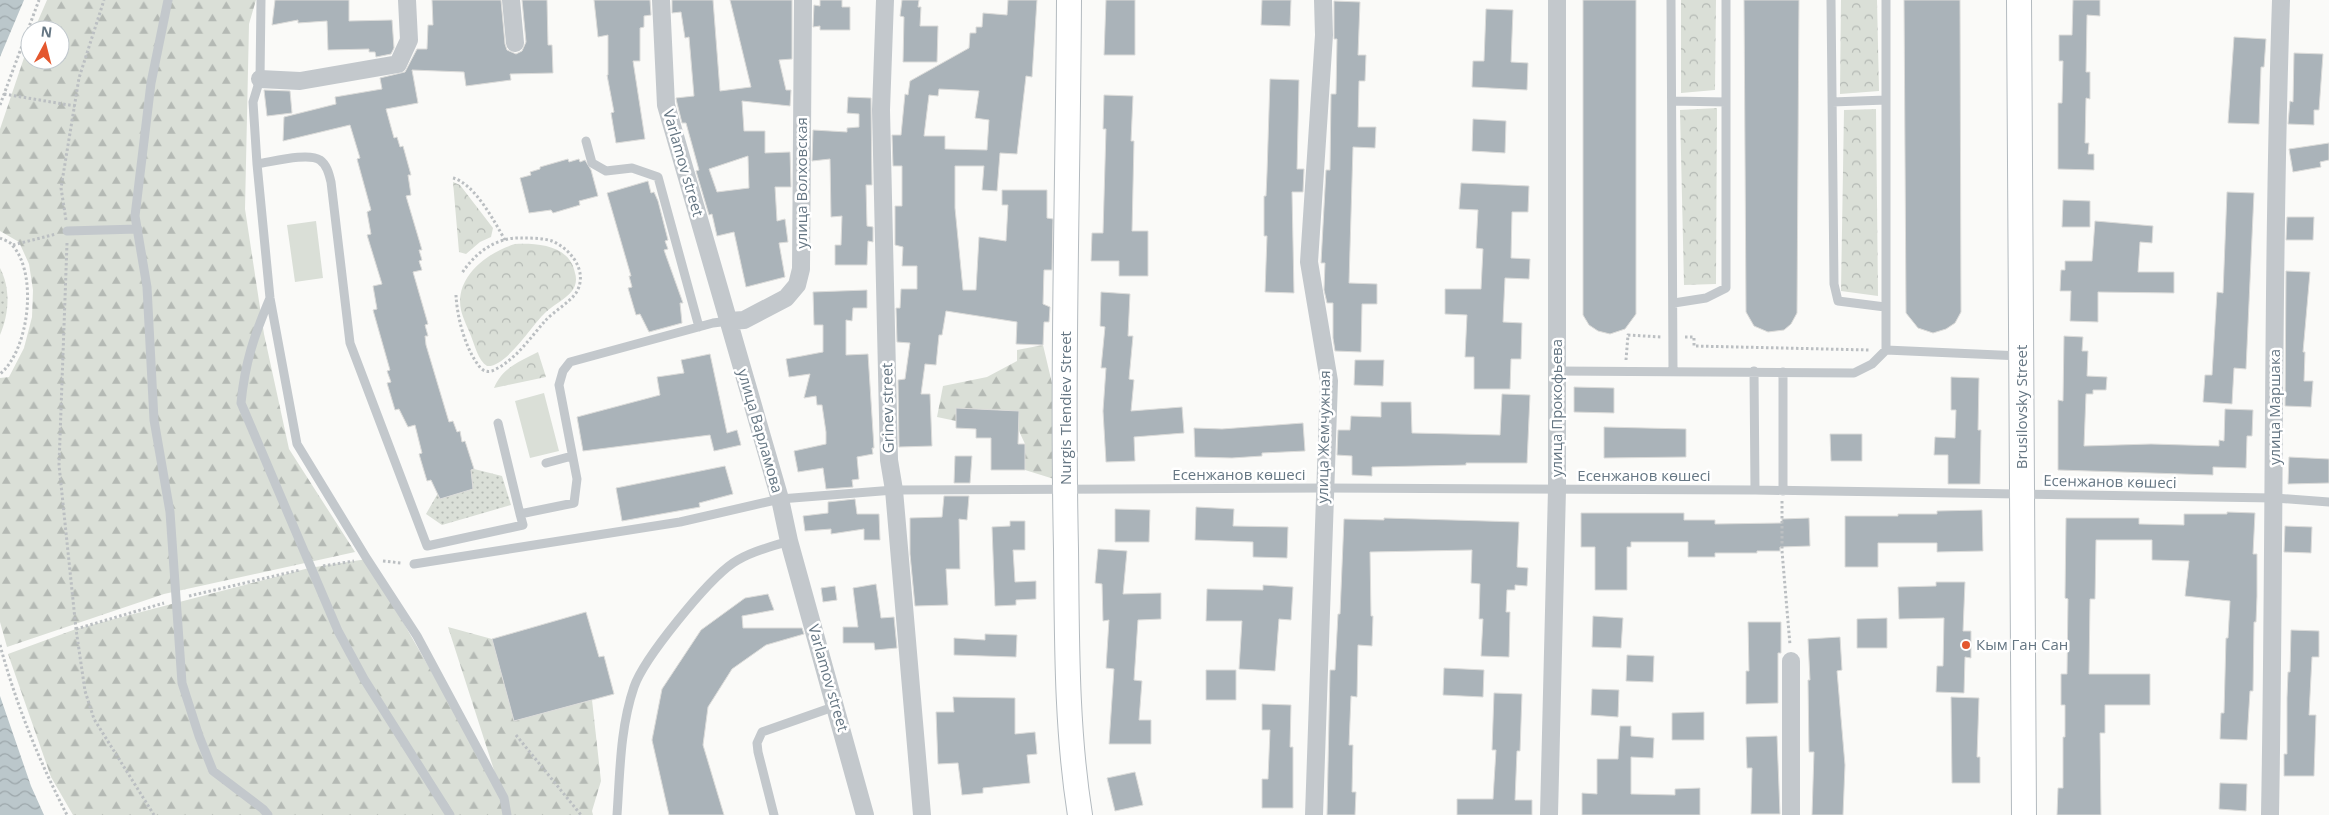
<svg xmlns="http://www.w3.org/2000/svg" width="2329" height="815" font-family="'Open Sans',sans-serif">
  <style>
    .grass { fill: url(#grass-dots) }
    .forest { fill: url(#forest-firs) }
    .park { fill: url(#park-crowns) }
    .pitch { fill: #dadfd7 }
    .water { fill: url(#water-waves) }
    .building { fill: #aab3b9; stroke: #dcdcda; fill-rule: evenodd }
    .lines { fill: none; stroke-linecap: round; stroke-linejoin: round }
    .secondary-casing { stroke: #b3babf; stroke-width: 26 }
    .path { stroke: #bbbfc2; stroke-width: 3; stroke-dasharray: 2.5 2.5; stroke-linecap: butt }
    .lane { stroke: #c3c8cc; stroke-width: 9 }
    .street { stroke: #c3c8cc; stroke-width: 18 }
    .secondary { stroke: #fff; stroke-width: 24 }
    .poi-dot { fill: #e4572e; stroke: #fff; stroke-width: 2 }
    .labels { text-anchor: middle; stroke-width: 5; stroke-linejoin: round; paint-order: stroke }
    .street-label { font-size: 15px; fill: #657683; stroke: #fff }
    .poi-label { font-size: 15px; fill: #657683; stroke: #fff; text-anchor: start }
  </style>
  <defs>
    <pattern id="grass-dots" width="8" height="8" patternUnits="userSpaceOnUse" patternTransform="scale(1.25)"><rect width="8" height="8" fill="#dadfd7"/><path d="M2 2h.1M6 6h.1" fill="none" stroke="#b4b9b4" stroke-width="1.8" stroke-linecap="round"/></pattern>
    <pattern id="forest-firs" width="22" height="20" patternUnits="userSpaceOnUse" patternTransform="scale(1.25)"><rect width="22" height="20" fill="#dadfd7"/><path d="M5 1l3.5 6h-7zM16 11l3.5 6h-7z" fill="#b4b9b4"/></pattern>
    <pattern id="park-crowns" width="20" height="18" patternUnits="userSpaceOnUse" patternTransform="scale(1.25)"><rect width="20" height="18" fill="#dadfd7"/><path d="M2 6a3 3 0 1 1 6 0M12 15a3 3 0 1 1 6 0" fill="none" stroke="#b4b9b4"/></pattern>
    <pattern id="water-waves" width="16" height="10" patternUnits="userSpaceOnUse" patternTransform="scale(1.25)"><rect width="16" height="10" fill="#bbc7cb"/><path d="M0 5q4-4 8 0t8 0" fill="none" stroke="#9ca6aa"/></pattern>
  </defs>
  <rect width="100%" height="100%" fill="#fafaf8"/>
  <path class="grass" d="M0,268C11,289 9,314 0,335Z
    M474,469L502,476L511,505L442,525L426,514L438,493L440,499L473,489L471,470Z"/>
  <path class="forest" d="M47,0H256L249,24L245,209L264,334L289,449L355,552L164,594L7,647L0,622V378L9,377L24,348L32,317L33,290L29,264L19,242L0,231V129L30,40V60H60V30H34Z
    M1043,345L1059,413L1054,479L1025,470V444L1019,431V411L957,408L956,421L937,417L943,386L987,377L1017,361V350Z
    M367,559L502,795L448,627L492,639L514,721L592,700L601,781L592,811L593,815H73L51,777L8,654L76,629L309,568Z"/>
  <path class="park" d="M1681,0H1716L1715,90L1681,93Z
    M1841,0H1877L1879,91L1840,94Z
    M1717,108L1716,284L1684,285L1680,110Z
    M1876,109L1878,296L1841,291L1844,110Z
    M453,182L460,185L493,228L491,237L480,242L466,254L459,252Z
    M515,244C537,243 570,245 575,273C577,279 576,286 572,291C565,300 551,306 543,315C531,327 505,368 487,366C478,360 475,346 471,336C468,328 463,319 461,310C454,277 488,252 515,244Z
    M538,352L546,377L494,388C502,368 520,361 538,352Z"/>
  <path class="pitch" d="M316,221L323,278L295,282L287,225Z
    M544,393L559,451L530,458L515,401Z"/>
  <path class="water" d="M0,0H24L0,57Z
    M0,696L31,786L44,815H0Z"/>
  <path class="building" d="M275,0H349V21L392,20L394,48L391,54L376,57L375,52H369V49L328,50L327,21L298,23V20L272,25Z
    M432,0H501L505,44L507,50L516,54L522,51L526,42L522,0H547L548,45H552L553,73L510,74L511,80L466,86L464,72L412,70L418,103L386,109L394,138L397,137L400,147L403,146L411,175H408L411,195L406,196L422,250H419L422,260L419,261L422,270L413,272L428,324L425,325L428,336H425L426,345L449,422L453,421L457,432L460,431L462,442L465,441L474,469L471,470L473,489L440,499L431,480L427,481L419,454L422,453L415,425L408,427L399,409L395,410L387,383L391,382L387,371L390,370L373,310L377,309L373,286L382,284L367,235L371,234L367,212L371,210L357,159L360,158L350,125L283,141L284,117L336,104L335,97L382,89L380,78L405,72L417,49H427L428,25H433Z
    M594,0H650L651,15L644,16V27L640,28V61H633L645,139L616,143L611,113L614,112L607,75H608V35L598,37Z
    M672,0H713L720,91L751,87L730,0H792V59L779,60L786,90H791L790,106L742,101L744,131H765V153L790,152L791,187H775L777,221L785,219L788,242L779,243L785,277L746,287L734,232L717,236L712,214L709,215L696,171L699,170L686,123H682L677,103L676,98L694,96L689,37L685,38L681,12L672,13ZM748,156L749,188L717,192L709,169Z
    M820,0H842V7H850V30H820V26L813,27L814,5L820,6Z
    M902,0H919L918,7H921L920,26H938L937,62H903L904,17L900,16Z
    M1008,0H1037L1032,77L1026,76L1017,154L1000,153L997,191L982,190L984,166H955V208L963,290H976L979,237L1006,241L1008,205H1002V190H1047V218L1053,219L1052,270H1044L1043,304L1050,307L1049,322H1044L1043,345L1016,344L1017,322L946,311L942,335H939L936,365L925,364L921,394H930L932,446L899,447L898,380L905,379L910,343L897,342L896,308H900L901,289H917V266H902L903,247L895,245V206H902V166H893L892,135H901L905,94L908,95L910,81L969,48L970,33H976V27H982L983,13L1007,15ZM939,89L979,91L975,118L989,120L987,150L945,149V136H924L929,95L938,96Z
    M1106,0H1135V55H1104Z
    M1262,0H1291L1290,26L1261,25Z
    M1583,0H1636V314L1625,329L1610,334L1598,331L1589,325L1583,315Z
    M1744,0H1799L1797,313L1791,324L1784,330L1768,332L1754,326L1746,312Z
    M1904,0H1960L1961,312L1955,323L1946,329L1933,333L1918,328L1906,313Z
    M2073,0H2100V16L2087,15L2086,72H2090V99L2086,98L2085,143H2089L2088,154H2094V170L2058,169V103H2062L2063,61H2059V35H2072Z
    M1334,1L1360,2L1358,55H1366L1365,81H1359L1358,127H1376L1375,148L1353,147L1349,283L1377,284V304H1362L1361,352L1335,351L1333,338V303H1327L1324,290L1325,263H1321L1326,170H1330L1331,94H1336L1337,39H1334Z
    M1486,9L1513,10L1511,62L1528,63L1527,90L1472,87L1473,61H1484Z
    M2234,37L2266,39L2264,67H2261L2259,124L2228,123Z
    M2294,53L2323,54L2319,110H2314V125L2288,124L2290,101L2293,102Z
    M1270,79L1299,80L1297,169H1304L1303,192H1292L1294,293L1265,292L1267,236H1264V196H1266L1267,173Z
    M264,90L290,91L292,113L267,116Z
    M1104,95L1133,96L1131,141H1134L1132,231H1148V276H1119V261H1091L1092,233H1103L1106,129H1103Z
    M848,97L871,98L872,185H866L867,226L873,227V242L868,241L867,265H835V245H841L842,216L831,217L830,159L812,161L813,130L847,132V128L859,127V114L847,113Z
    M1473,119L1506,121L1505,153L1472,151Z
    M2329,143V160L2320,162L2321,167L2293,172L2289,149Z
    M568,159L569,162L579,159L580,162L585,160L591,170L598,196L579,201L580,205L553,213L551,210L529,213L520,178L531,175L530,172L540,169V167Z
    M648,181L651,193L654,192L658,201L668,240L665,241L668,249L664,250L683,303H680L682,323L649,332L640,314L636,315L628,288L632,287L629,276H631L607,193Z
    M1461,183L1529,186L1528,212H1512L1511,258L1530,259L1529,279L1505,278L1503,322L1522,323L1521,359H1511L1510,389H1474V357H1465L1467,315L1445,314V289H1481L1483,249L1476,248L1478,210L1459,209Z
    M2227,192L2254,193L2246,369L2234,368L2232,404L2203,402L2205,375H2212L2217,292L2223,293Z
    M2063,200L2090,201V227H2062Z
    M2287,217H2314L2313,240H2286Z
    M2095,221L2153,226L2152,243L2140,242L2138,272H2174V293L2098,292V322L2070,321L2071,291H2060L2061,270H2065V261H2092Z
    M2286,271L2310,272L2303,352H2305L2304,381H2313L2311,407L2285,406Z
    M867,290V308H853L852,321L846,320V355L868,354L874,448H872L873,454L857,457L859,479L852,480L853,487L826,489L823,468L798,472L794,451L826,444V432L822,405H817L816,396L804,398L810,374L789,377L786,359L823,352V325H814L813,292Z
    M1101,292L1130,294L1128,336H1133L1129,379L1134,380L1131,411L1182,407L1184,433L1134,437L1135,461L1106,462L1103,411L1106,368H1101L1105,327L1100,326Z
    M2064,336L2083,337L2082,351H2088L2087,376L2107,377L2106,390H2093V394H2086L2084,446L2151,444L2219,446V440L2224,441L2225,409L2253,410L2252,436H2247L2246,468L2213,467V475L2058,470V400L2063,401Z
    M710,354L727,433L737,430L741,445L714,451L710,435L583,451L577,417L660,395L657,377L684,373L681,360Z
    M1355,360H1384L1383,386L1354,385Z
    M1951,377L1979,378L1978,430H1981L1980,484H1948V455H1934L1935,437L1955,438L1956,410H1951Z
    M1574,387L1614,388V413L1574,412Z
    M1502,394L1530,395L1527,463H1466V465L1372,467V476L1352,475V456L1337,455L1338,430H1350L1351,416L1381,417V402H1411L1412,433L1500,435Z
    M956,408L1019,411L1018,444H1025V470H991V438H976V429L956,428Z
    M1303,423L1305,451L1262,453V456L1232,458L1195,457L1194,428L1222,429Z
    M1604,427L1686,429V457L1604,458Z
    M1830,434H1862V461H1831Z
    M955,456H972L970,483H954Z
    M2289,457L2329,459V483L2288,484Z
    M725,466L733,494L699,503L700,507L622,521L616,488Z
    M944,496H969L967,520L959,519L960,569H946L948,605L915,606L910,554V518L942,517Z
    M855,499L857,514H879L880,540H864V529L831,534V529L805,531L803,516L828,513V502Z
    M1196,507L1234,509L1233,526L1288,527L1287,558L1253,557V542L1195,540Z
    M1115,509L1150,510L1149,542H1115Z
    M1982,510L1983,551L1937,552V543H1878V567H1845V516H1898V514H1937V511Z
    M2227,512L2255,513L2253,554H2257V596L2256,622H2254L2253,691H2250L2247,740L2220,739L2221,713H2224L2226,638H2228L2230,601L2185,596L2189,561L2152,560V540H2096L2095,599H2090L2089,674H2150V705H2105V733H2100L2101,815H2057L2058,788H2063V737H2065V705H2061V674H2067L2068,599L2065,598L2066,518H2139V524L2184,525V514H2227Z
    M1581,513H1684V520H1715V524L1782,523V519L1809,518L1810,546L1780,547V551H1757V553H1715V557H1688V542H1631V547H1627V590H1595V547H1581Z
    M1384,518L1519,522L1517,567L1528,568L1527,586L1515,585V590H1507L1506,612H1510L1509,657L1481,656L1483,619H1479L1480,584L1471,583L1472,550L1370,552L1371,616H1373L1372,646L1358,645L1357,697L1351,696L1349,745H1353L1352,792H1356L1355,815H1327L1330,670H1335L1338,614H1340L1344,519L1384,520Z
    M1010,521H1025V550H1013L1015,582L1036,581V599L1016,600V605L995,606L992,527L1010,526Z
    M2285,526L2312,527L2311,553L2284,552Z
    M1098,549L1127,551L1123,594L1161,593V619L1138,620L1134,680L1142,681L1139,720H1151V744H1109L1114,669L1106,668L1109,620L1103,621L1102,584L1095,583Z
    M1936,582H1965L1963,631H1971V658L1965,657L1964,693L1936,692L1937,666H1943L1944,618L1899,619L1898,587L1936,586Z
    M876,584L881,618L894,617L897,648L875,650L874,643H843V627H858L853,588Z
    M1263,585L1293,587L1291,620L1279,619L1275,671L1239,669L1242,621H1206L1207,589L1263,590Z
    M835,586L837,600L823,602L821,588Z
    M768,594L774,610L742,616L743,628H802L804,634L766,645L732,669L708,707L703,745L724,815H669L652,740L662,689L701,630L745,598Z
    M586,612L599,657L604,656L614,694L514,721L492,639Z
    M1593,616L1623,618L1621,648L1592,647Z
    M1887,618V648H1857V619Z
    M1748,622H1781V653H1778V703L1746,704V671H1749Z
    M2291,630L2319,631V657H2312L2309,715H2316L2314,776H2284V754H2287V698L2288,672H2290Z
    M985,634L1017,635L1016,657L954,655V638L985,640Z
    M1840,637L1842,670L1837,671L1845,765L1843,815H1812L1814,752H1809L1808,680H1810L1808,639Z
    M1627,655L1654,656L1653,682L1626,681Z
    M1444,668L1484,670L1483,697L1443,695Z
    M1206,670H1236V700H1206Z
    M1592,689L1619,690L1618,717L1591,715Z
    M1494,693L1522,694L1520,751H1517L1515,800H1532V815H1457V799H1493L1496,750H1492Z
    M953,697L1015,698V734L1035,732L1037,754L1027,755L1030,783L983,788V793L962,795L958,763L938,764L936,712H954Z
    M1951,697L1979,698L1977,757H1980V783H1952Z
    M1262,704L1291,705L1290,747H1293V808H1262V779H1268L1270,730H1262Z
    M1704,712V740H1672V713Z
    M1620,726H1631V736L1654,738L1653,758L1631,757V794L1675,795V789L1700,788V815H1582V793L1597,794V759H1618Z
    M1777,736L1780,814H1751L1752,768H1747L1746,737Z
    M1135,772L1143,805L1115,811L1107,778Z
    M2220,783L2247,784L2246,811L2219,809Z"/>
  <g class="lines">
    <defs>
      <path id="secondary" d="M1069,0C1068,183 1062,366 1066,549C1067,638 1066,727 1080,815
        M2019,0L2024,815"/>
    </defs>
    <use href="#secondary" class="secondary-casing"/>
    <path class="path" d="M4,94L75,106
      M0,105L39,0
      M453,178C475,184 494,221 505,240
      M66,220L61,188L79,78L104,0
      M0,238C4,240 11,242 13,246C38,275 29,350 0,374
      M67,243L59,465L76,629L85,691L94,719L154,815
      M13,245L56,234
      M456,295C457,317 465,348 479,366C483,372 490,373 496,369C516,359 531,337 545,321C553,312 570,302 576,293C589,272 571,249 552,241C543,238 531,238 521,238C496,237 475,253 462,273
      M1685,337H1694V346L1869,350
      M1626,360L1628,335L1661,337
      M1782,501V551L1790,645
      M383,561L401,563
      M323,566L354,561
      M189,596L300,570
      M76,629L164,603
      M0,645C16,704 39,761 67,815
      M516,735L581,815"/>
    <path class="lane" d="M168,0L151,83L135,216L147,287L154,420L170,512L182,683L199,736L213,771L263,809L268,815
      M261,0L260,79L253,102L257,164L270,298L297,444L367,559L417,636L504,798L507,815
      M1671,0L1673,371
      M1831,0L1834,284L1838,301L1885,307
      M1672,101L1726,102
      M1832,102L1886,100
      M586,141L592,163L606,171L632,168L658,177L699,327
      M257,164C272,162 308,152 320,160C327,165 329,174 331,182L350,343L427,546L523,525L520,514
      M67,231L138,229
      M270,298C254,336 245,362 241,403L338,631L364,679L450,815
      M1674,303L1706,298L1726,288V0
      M1886,350V0
      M1557,371L1854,373L1872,364L1886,350L2021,356
      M1754,371L1755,490
      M1783,372V491
      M498,423L520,514L574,503L577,479L559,385L563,371L570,362L713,323L729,321
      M546,463L572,456
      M414,564L680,522L780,499L894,490L1324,488L1755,490L2275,498L2329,502
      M617,815C620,772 620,728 634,687C644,658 707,581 733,563C749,552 770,547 789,541
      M774,815L758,752L757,743L762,732L836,706"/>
    <path class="street" d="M511,0L515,43
      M661,0L666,105L780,499L789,541L865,815
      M885,0L881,110L889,460L894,490L922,815
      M260,79L300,81L398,64L409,40L407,0
      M729,321L744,320L786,298L797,285L801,269L803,0
      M1791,661V815
      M1314,815L1329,381L1309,262L1324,35L1323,0
      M1549,815L1557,489V0
      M2270,815C2275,543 2272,272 2281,0"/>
    <use href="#secondary" class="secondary"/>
  </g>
  <circle class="poi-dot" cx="1966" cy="645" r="5"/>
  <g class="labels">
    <g class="street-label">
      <text transform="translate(683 163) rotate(74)" y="5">Varlamov street</text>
      <text transform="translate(802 183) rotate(-90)" y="5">улица Волховская</text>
      <text transform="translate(2022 407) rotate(-90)" y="5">Brusilovsky Street</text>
      <text transform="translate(2275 407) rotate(-90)" y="5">улица Маршака</text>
      <text transform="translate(888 408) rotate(-91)" y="5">Grinev street</text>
      <text transform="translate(1066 408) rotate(-90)" y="5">Nurgis Tlendiev Street</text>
      <text transform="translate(1557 408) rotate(-90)" y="5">улица Прокофьева</text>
      <text transform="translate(760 431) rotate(74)" y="5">улица Варламова</text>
      <text transform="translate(1324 437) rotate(-89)" y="5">улица Жемчужная</text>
      <text x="1239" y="480">Есенжанов көшесі</text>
      <text x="1644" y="481">Есенжанов көшесі</text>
      <text transform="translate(2110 482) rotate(1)" y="5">Есенжанов көшесі</text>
      <text transform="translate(828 678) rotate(74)" y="5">Varlamov street</text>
    </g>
    <g class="poi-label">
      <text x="1976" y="650">Кым Ган Сан</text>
    </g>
  </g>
  <g transform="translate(45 45) rotate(7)"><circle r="24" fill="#ffffff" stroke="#c1c8cd"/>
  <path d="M0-4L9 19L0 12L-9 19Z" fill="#e4572e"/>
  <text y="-8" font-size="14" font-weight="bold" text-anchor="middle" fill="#657683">N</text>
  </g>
</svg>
